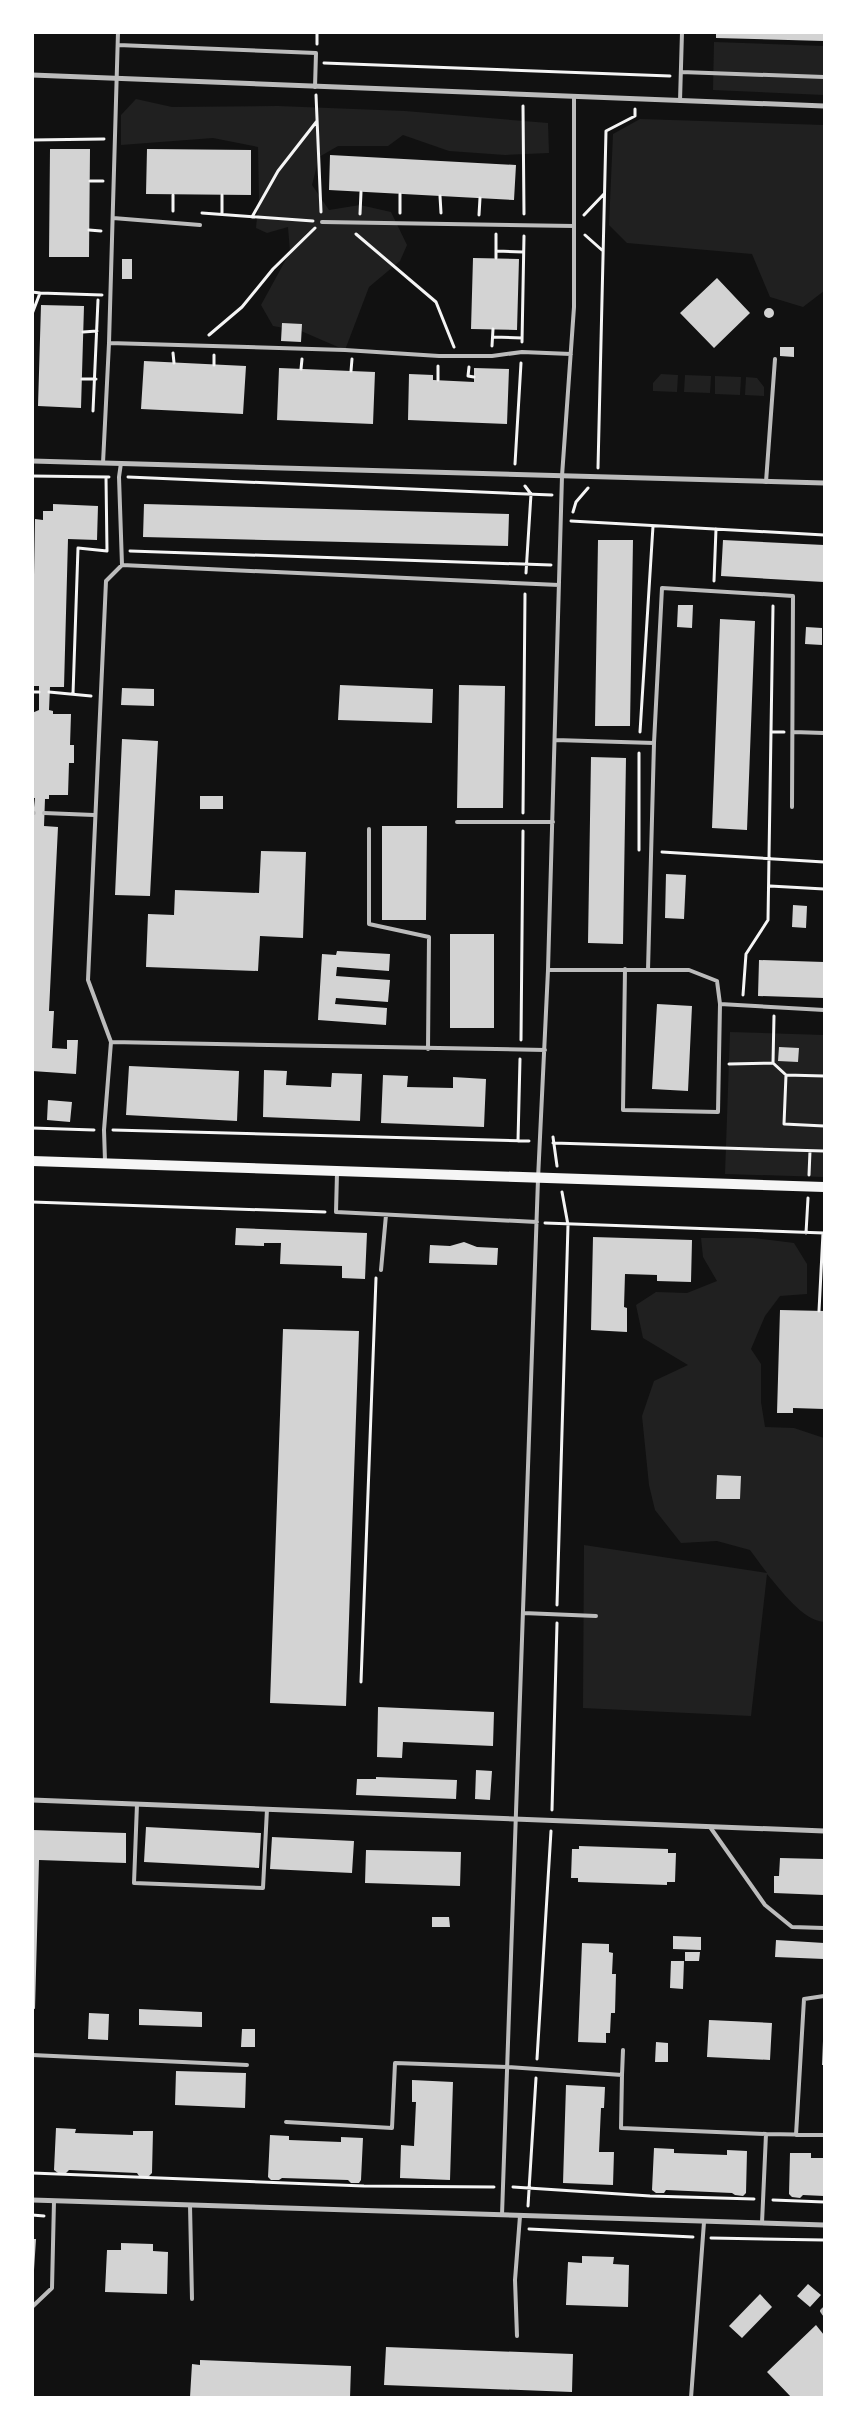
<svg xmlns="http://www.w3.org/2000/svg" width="857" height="2430" font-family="Manrope,sans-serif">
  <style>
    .green { fill: #202020 }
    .building { fill: #d3d3d3 }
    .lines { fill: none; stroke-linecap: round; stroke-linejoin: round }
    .path { stroke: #f5f5f5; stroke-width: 3 }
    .service { stroke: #bcbcbc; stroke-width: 4 }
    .minor { stroke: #bcbcbc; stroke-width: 5 }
    .secondary { stroke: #f5f5f5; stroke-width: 10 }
  </style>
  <rect width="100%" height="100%" fill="#111"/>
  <path class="green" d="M714,42L824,46V95L713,90Z
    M136,99L172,107L278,106L405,111L548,123L549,153L505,155L449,151L403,135L388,146H338L319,157L312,185L329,210L360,205L391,212L407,245L400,261L369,287L345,350L301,331L273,326L261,305L290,252L288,227L267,233L256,228L259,197L258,147L213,138L121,145V115Z
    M640,119L824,125V291L803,307L770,297L752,254L627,243L609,225L613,134Z
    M661,374L678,375L677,392L653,391V383Z
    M685,375L711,376L710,393L684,392Z
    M715,376L741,377L740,395L715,394Z
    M746,377L757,378L764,387V396L745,395Z
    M730,1032L824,1035V1177L725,1174Z
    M701,1238H753L794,1243L807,1264V1294L780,1296L765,1316L751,1349L761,1364V1402L765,1427L794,1428L824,1438V1622C802,1620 781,1590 767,1574L751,1716L583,1708L584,1545L767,1573L750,1550L717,1541L681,1543L655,1510L649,1485L642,1416L654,1381L688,1365L643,1338L636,1305L656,1292L687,1293L717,1281L703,1257Z"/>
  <path class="building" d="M716,32H824V41L716,38Z
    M50,149H90L89,257H49Z
    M147,149L251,150V195L146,194Z
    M330,155L516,165L514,200L329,190Z
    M473,258L519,259L517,330L471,329Z
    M122,259H132V279H122Z
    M717,278L750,313L714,348L680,313Z
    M41,305L84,306L81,408L38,406Z
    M764 313a5 5 0 1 1 10 0a5 5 0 1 1-10 0Z
    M282,323L302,324L301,342L281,341Z
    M780,347H794V357L780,356Z
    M144,361L246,366L243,414L141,409Z
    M279,368L375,372L373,424L277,420Z
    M474,368L509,369L507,424L408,420L409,374L433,375V380L474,382Z
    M53,504L98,506L97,540L68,539L64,687H50L49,710L53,711V714H71L70,745H74V763H69L68,795H49V799H45L44,826L58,827L49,1011H54L52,1048L67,1049V1040H78L76,1074L32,1071V826L35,798H33L32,794V713L39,710V686H32L35,519L43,520V511H53Z
    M144,504L509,514L508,546L143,537Z
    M598,540H633L630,726H595Z
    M723,540L824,545V582L721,576Z
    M678,605H693L692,628L677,627Z
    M720,619L755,621L747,830L712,828Z
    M806,627L822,628V645L805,644Z
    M340,685L433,689L432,723L338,720Z
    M459,685L505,686L503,808H457Z
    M122,688L154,689V706L121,705Z
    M122,739L158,741L150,896L115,895Z
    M591,757L626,758L623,944L588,943Z
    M200,796H223V809H200Z
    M382,826H427L426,920H382Z
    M261,851L306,852L303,938L260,936L258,971L146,967L148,914L174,915L175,890L259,893Z
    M666,874L686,875L684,919L665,918Z
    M793,905L807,906L806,928L792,927Z
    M450,934H494V1028H450Z
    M337,951L390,954L389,971L337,967L336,976L390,980L388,1002L336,998L335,1004L387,1008L386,1025L318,1020L322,954L336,955Z
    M759,960L824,962V998L758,996Z
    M657,1004L692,1006L688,1091L652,1089Z
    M779,1047L799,1048L798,1062L778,1061Z
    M129,1066L239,1071L237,1121L126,1115Z
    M264,1070L287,1071L286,1085L331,1087L332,1073L362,1074L360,1121L263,1117Z
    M383,1075L408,1076L407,1087L453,1088V1077L486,1079L484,1127L381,1123Z
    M48,1100L72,1102L70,1122L47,1120Z
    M236,1228L367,1233L365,1279L342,1278V1266L280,1264L281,1243H264V1246L235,1245Z
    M593,1237L692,1240L691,1282L657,1281V1275L625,1274L624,1307L627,1308V1332L591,1330Z
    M464,1242L477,1247L498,1248L497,1265L429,1263L430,1245L450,1246Z
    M780,1310L824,1311V1409L793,1408V1413H777Z
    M283,1329L359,1331L346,1706L270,1703Z
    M717,1475L741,1476L740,1499H716Z
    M378,1707L494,1712L493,1746L403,1742L402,1758L377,1757Z
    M476,1770L492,1771L490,1800L475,1799Z
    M376,1777L457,1780L456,1799L356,1795L357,1779H376Z
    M146,1827L261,1833L259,1868L144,1862Z
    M32,1830L126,1833V1863L39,1860L35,2009L32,2008Z
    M272,1837L354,1841L352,1873L270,1869Z
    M579,1846L668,1849V1853H676L675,1882H667V1885L578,1882V1878H571L572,1849H579Z
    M366,1850L461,1852L460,1886L365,1883Z
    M780,1858L824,1859V1895L774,1893V1876H779Z
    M432,1917H449L450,1927H432Z
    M673,1936L701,1937V1950L673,1949Z
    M776,1940L824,1943V1959L775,1957Z
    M582,1943L609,1944V1952L613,1953L612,1974H616L615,2013H611L610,2033H606V2043L578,2042Z
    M685,1952H700L699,1961H685Z
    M671,1961H684L683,1989L670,1988Z
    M139,2009L202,2012V2027L139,2025Z
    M89,2013L109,2014L108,2040L88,2039Z
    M709,2020L772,2023L770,2060L707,2057Z
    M242,2029H255V2047H241Z
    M823,2041H824V2065H822Z
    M656,2042L668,2043V2062H655Z
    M176,2071L246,2073L245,2108L175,2105Z
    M412,2080L453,2082L450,2180L400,2178L401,2145L414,2146L416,2102H412Z
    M566,2085L605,2087L604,2108H601L599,2152H614L613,2185L563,2183Z
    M56,2128L76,2129L75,2133L133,2135V2131H153L152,2173L149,2176H139L137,2173L69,2170L66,2173H58L54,2170Z
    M270,2135L289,2136V2140L341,2142V2137L363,2138L361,2180L359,2183H351L348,2180L282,2178L279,2180H271L268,2177Z
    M654,2148L674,2149V2153L727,2155V2150L747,2151L746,2193L743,2196L735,2195L732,2193L666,2190L664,2193H656L652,2190Z
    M790,2153H811V2158H824V2196L803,2195L800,2198L792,2197L789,2194Z
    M32,2239H36L34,2270H32Z
    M121,2243L153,2244V2251L168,2252L167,2294L105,2292L107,2250H121Z
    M582,2256L614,2257L613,2264L629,2265L628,2307L566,2305L568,2262L582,2263Z
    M808,2284L821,2295L810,2307L797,2296Z
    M760,2294L772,2307L742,2338L729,2326Z
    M816,2325L824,2335V2398H792L767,2372Z
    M386,2347L573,2354L572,2392L384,2385Z
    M200,2360L351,2366L350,2398L190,2397L192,2364L200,2365Z"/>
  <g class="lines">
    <path class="path" d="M317,44V32
      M324,63L670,76
      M316,95L321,212
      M523,106L524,214
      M32,140L104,139
      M90,181H103
      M400,194V213
      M440,196L441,213
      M173,211V195
      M202,213L313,221
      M222,214V195
      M360,214L361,192
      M479,215L480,198
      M584,215L604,194
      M252,217L278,171L317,121
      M89,230L101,231
      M356,234L436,302L454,347
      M496,234V258
      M585,235L603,251
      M497,251L523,252
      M32,292L40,293
      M32,314L40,293L102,295
      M83,332L97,331
      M209,335L242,307L273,269L315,228
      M493,337L522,338
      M522,342L524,236
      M492,346L493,329
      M173,353L174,363
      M214,365V355
      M469,367L468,376L474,377
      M301,369L302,359
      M351,371L352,359
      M82,379H96
      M438,380V366
      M93,411L98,300
      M515,464L521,363
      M598,468L606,131L635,116V109
      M32,476L109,477
      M128,477L552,495
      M525,486L531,494L526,573
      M573,512L576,502L588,488
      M571,521L824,535
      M130,551L551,565
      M714,581L716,529
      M32,692H39
      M49,692L91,696
      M73,694L78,548L107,551L106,477
      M640,732L653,526
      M772,732H784
      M523,813L525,594
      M639,850V753
      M662,852L824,862
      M770,886L824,889
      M743,995L746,954L768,920L773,606
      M521,1040L523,831
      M773,1063L774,1016
      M729,1064L773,1063L786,1075
      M824,1076L786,1075L784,1124L824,1126
      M32,1128L94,1130
      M113,1130L529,1141
      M553,1137L557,1166
      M518,1141L520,1059
      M553,1143L824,1151
      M809,1175L810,1151
      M32,1202L325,1212
      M545,1223L824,1233
      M806,1233L808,1198
      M819,1311L823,1233
      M557,1605L568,1225L562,1192
      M361,1682L376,1278
      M552,1810L557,1623
      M537,2059L551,1831
      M32,2173L364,2186L494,2187
      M513,2187L650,2196L754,2199
      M773,2200L824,2202
      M528,2206L536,2078
      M32,2215L44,2216
      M529,2229L693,2237
      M711,2238L824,2240"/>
    <path class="service" d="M118,45L316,53L315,87
      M681,72L824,77
      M680,101L682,32
      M113,218L200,225
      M322,222L574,226
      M109,343L345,350L439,356H492L522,352L571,354
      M103,463L109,343L118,32
      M766,482L775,359
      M122,565L559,585
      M793,732L824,733
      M555,740L654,743
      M32,813H34
      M44,813L94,815
      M457,822H553
      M369,829V924L429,937L428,1049
      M625,969L623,1110L718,1112L720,1004
      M548,970H689L717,981L720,1004L824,1010
      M648,970L654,743L662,588L793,596L792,807
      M111,1042L545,1050
      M105,1161L104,1130L111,1042L88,980L106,581L122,565L119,477L121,463
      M337,1173L336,1212L537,1222
      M381,1270L386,1215
      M523,1613L596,1616
      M137,1804L134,1883L263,1888L267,1809
      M710,1827L765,1905L792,1927L824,1928
      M32,2055L247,2065
      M622,2075L623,2050
      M286,2122L392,2128L395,2063L507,2067L622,2075L621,2128L766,2134
      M796,2135L804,1999L824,1996
      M190,2205L192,2299
      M502,2215L538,1179L548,970L562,476L574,307V97
      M762,2223L766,2134L824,2135
      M32,2307L52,2288L54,2201
      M824,2309L822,2311L824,2314
      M517,2336L515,2280L520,2216
      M691,2398L704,2222"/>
    <path class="minor" d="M32,75L824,106
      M32,461L824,483
      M32,1800L824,1831
      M32,2200L824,2225"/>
    <path class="secondary" d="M32,1161L824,1187"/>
  </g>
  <rect width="857" height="2430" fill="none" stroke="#ffffff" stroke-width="68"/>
</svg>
